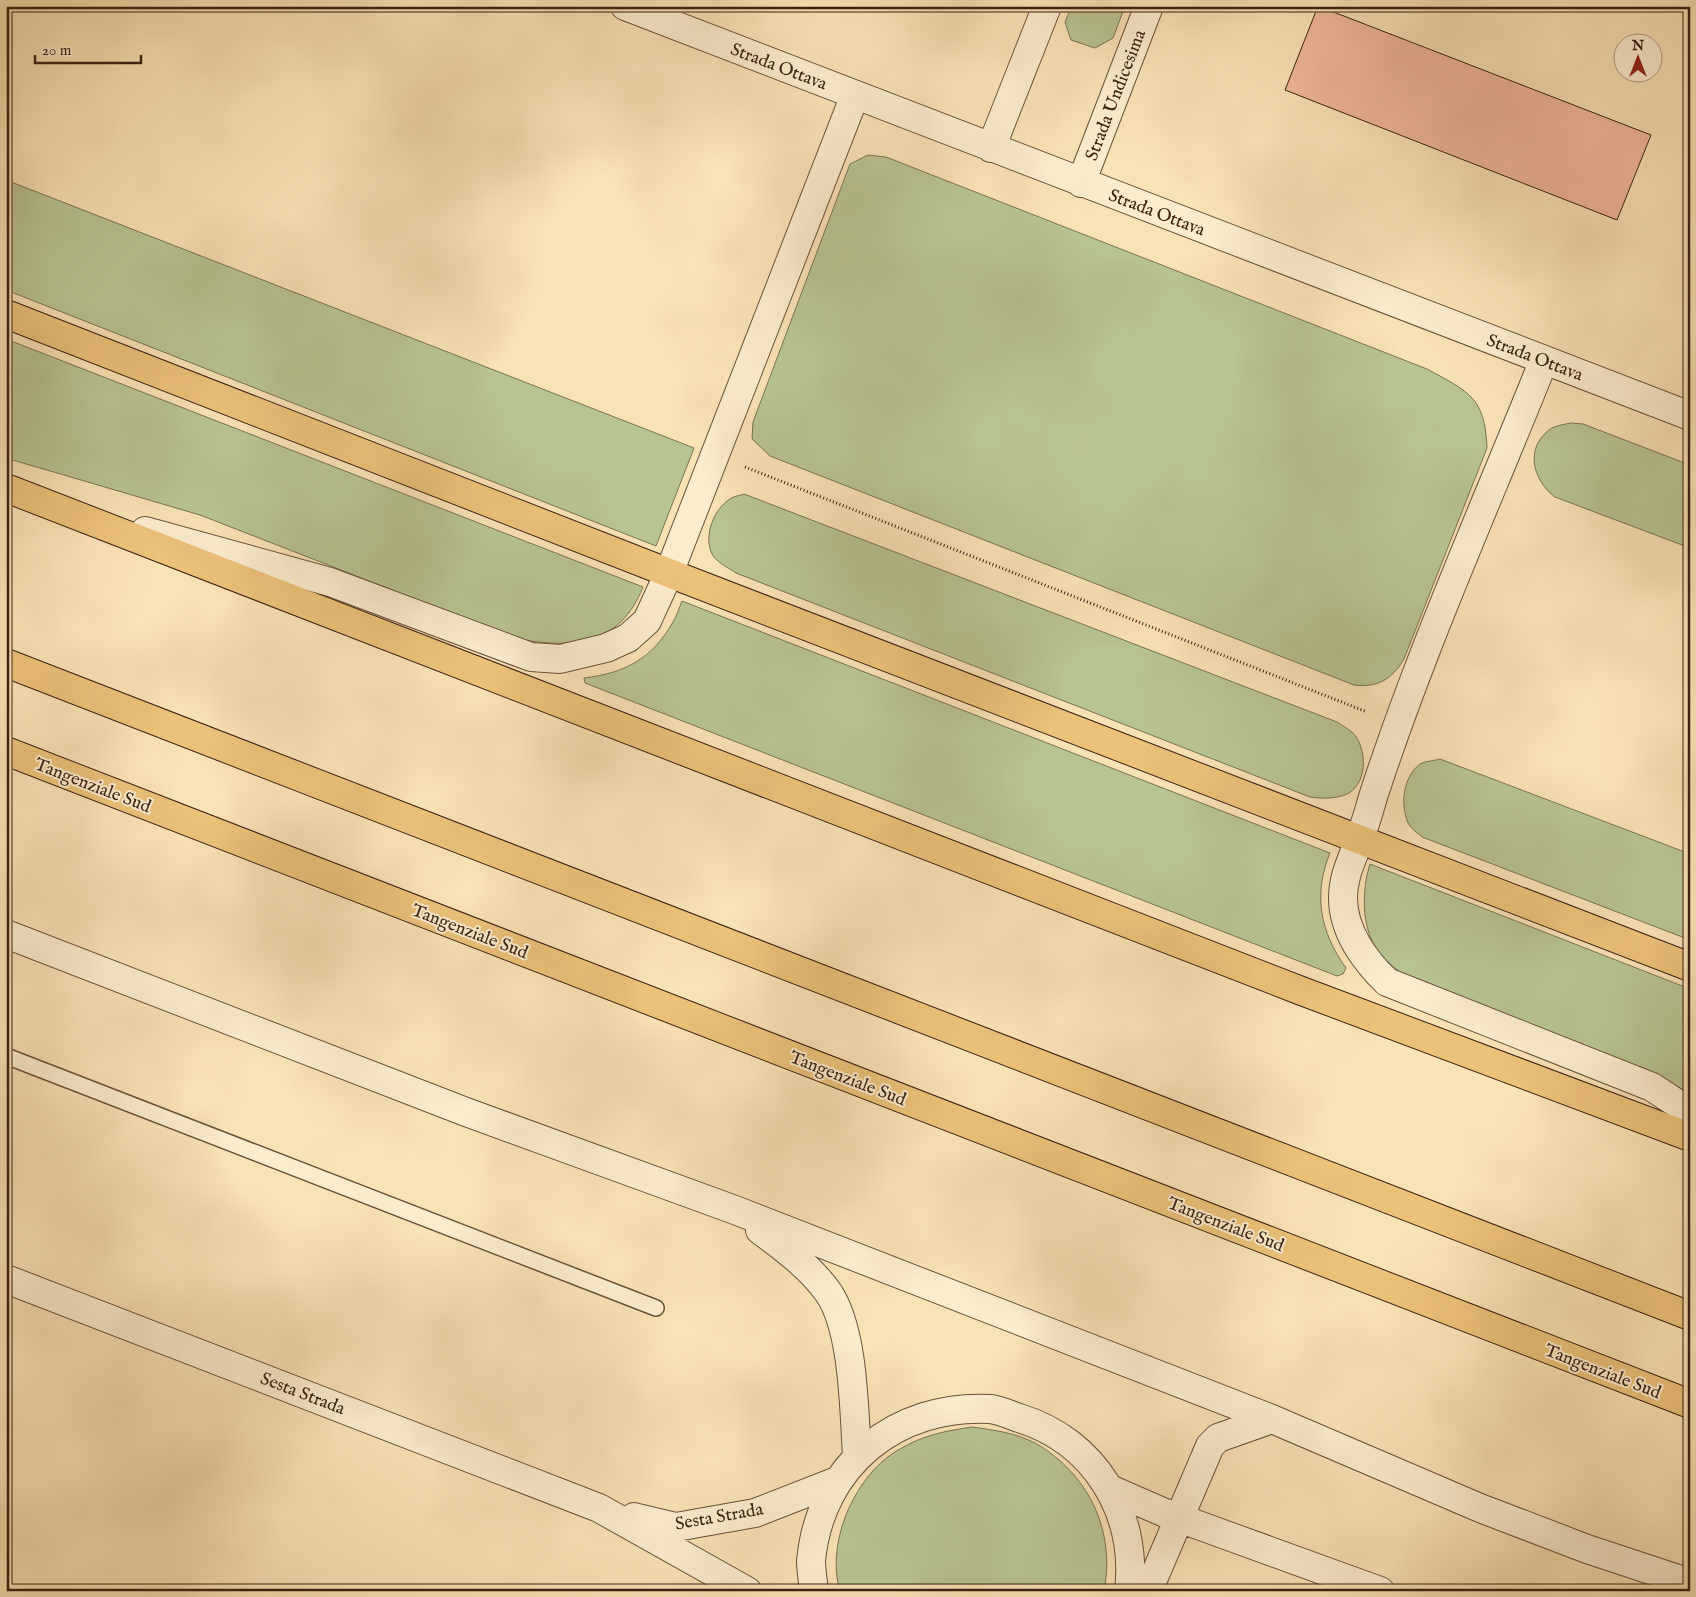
<svg xmlns="http://www.w3.org/2000/svg" width="1696" height="1597" font-family="'IM FELL English',serif">
  <style>
    .green { fill: #b8c491; stroke: #7a7352 }
    .building { fill: #efb797; stroke: #3b2212 }
    .lines { fill: none; stroke-linecap: round; stroke-linejoin: round }
    .service-casing { stroke: #6a523a; stroke-width: 18 }
    .minor-casing { stroke: #6a523a; stroke-width: 30 }
    .motorway-casing { stroke: #3b2212; stroke-width: 30 }
    .path { stroke: #3b2212; stroke-width: 3; stroke-dasharray: 1 2.5; stroke-linecap: butt }
    .service { stroke: #fbecce; stroke-width: 15 }
    .minor { stroke: #fbecce; stroke-width: 28 }
    .motorway { stroke: #ecc17a; stroke-width: 28 }
    .labels { text-anchor: middle; stroke-width: 4; stroke-linejoin: round; paint-order: stroke }
    .street-label { font-size: 18px; fill: #3b2212; stroke: #fbecce }
  </style>
  <rect width="100%" height="100%" fill="#f9e2b4"/>
  <filter id="stains"><feTurbulence type="fractalNoise" baseFrequency=".004" numOctaves="4"/><feColorMatrix values="0 0 0 0 .2 0 0 0 0 .09 0 0 0 0 .02 0 0 0 .5 -.17"/></filter>
  <radialGradient id="worn" r=".72"><stop offset=".6" stop-color="#630" stop-opacity="0"/><stop offset="1" stop-color="#630" stop-opacity=".3"/></radialGradient>
  <path class="green" d="M1072,6H1125L1113,38L1095,48L1071,40L1065,22Z
    M868,155L886,157L1427,369C1469,392 1485,397 1487,448L1404,659C1392,679 1378,688 1354,685L770,456L752,439L753,422L850,164Z
    M6,180L694,448L656,546L6,290Z
    M6,339L643,587C620,645 574,649 518,639L200,515L6,458Z
    M1571,423L1583,424L1690,465V548L1555,497C1532,480 1524,446 1552,428C1558,425 1566,424 1571,423Z
    M744,494L1337,722C1342,725 1348,729 1353,733C1367,748 1368,781 1349,793C1338,799 1323,799 1310,797L736,573C729,568 716,562 712,554C703,536 714,509 730,499C734,496 739,496 744,494Z
    M682,601L1330,853C1313,894 1320,932 1346,968L1343,974L1337,976L585,683L584,678C625,673 652,659 673,622C677,616 679,608 682,601Z
    M1440,759L1690,854V940L1422,837C1418,833 1411,829 1408,823C1400,804 1403,777 1420,764C1425,761 1434,761 1440,759Z
    M1370,864L1690,989V1093L1661,1079L1419,986C1405,975 1386,964 1376,948C1361,925 1362,889 1370,864Z
    M972,1427C994,1430 1016,1433 1035,1443C1088,1473 1116,1531 1104,1591H840C825,1542 856,1473 900,1449C923,1435 946,1431 972,1427Z"/>
  <path class="building" d="M1318,6L1651,135L1617,220L1285,90Z"/>
  <g class="lines">
    <defs>
      <path id="service" d="M6,1056L656,1308"/>
      <path id="minor" d="M625,6L1690,416
        M991,148L1047,6
        M1081,183L1149,6
        M1544,360C1486,505 1421,649 1373,797C1369,811 1365,826 1359,840C1352,860 1343,876 1343,898C1343,931 1365,961 1387,982L1652,1087L1690,1112
        M145,531L330,582L531,657L560,659L606,648L628,638L647,621L669,573L855,95
        M6,934L466,1112L735,1210L1272,1419L1480,1508L1587,1549L1690,1583
        M760,1230C785,1249 809,1266 828,1292C854,1329 854,1411 857,1456
        M6,1279L599,1508L747,1591
        M1110,1489L1165,1513L1380,1591
        M634,1517L676,1527L755,1513L837,1481
        M814,1591C813,1581 811,1570 811,1561C820,1465 896,1404 990,1409C1000,1410 1010,1415 1019,1418C1095,1441 1138,1513 1129,1591
        M1148,1591L1210,1446L1218,1438L1272,1419"/>
      <path id="motorway" d="M6,314L669,573L1690,967
        M6,488L1299,990L1690,1137
        M6,663L1690,1316
        M6,751L1690,1404"/>
    </defs>
    <use href="#service" class="service-casing"/>
    <use href="#minor" class="minor-casing"/>
    <use href="#motorway" class="motorway-casing"/>
    <path class="path" d="M745,467L1367,712"/>
    <use href="#service" class="service"/>
    <use href="#minor" class="minor"/>
    <use href="#motorway" class="motorway"/>
  </g>
  <g class="labels">
    <g class="street-label">
      <text transform="translate(779 66) rotate(21)" y="6">Strada Ottava</text>
      <text transform="translate(1115 95) rotate(-69)" y="6">Strada Undicesima</text>
      <text transform="translate(1157 212) rotate(21)" y="6">Strada Ottava</text>
      <text transform="translate(1535 357) rotate(21)" y="6">Strada Ottava</text>
      <text transform="translate(93 785) rotate(21)" y="6">Tangenziale Sud</text>
      <text transform="translate(470 931) rotate(21)" y="6">Tangenziale Sud</text>
      <text transform="translate(848 1078) rotate(21)" y="6">Tangenziale Sud</text>
      <text transform="translate(1226 1224) rotate(21)" y="6">Tangenziale Sud</text>
      <text transform="translate(1603 1371) rotate(21)" y="6">Tangenziale Sud</text>
      <text transform="translate(303 1393) rotate(21)" y="6">Sesta Strada</text>
      <text transform="translate(719 1516) rotate(-10)" y="6">Sesta Strada</text>
    </g>
  </g>
  <rect width="1696" height="1597" fill="none" stroke="#f9e2b4" stroke-width="25"/>
  <rect x="8" y="8" width="1681" height="1582" fill="none" stroke="#3b2212" stroke-width="2.5"/>
  <rect x="12" y="12" width="1671" height="1572" fill="none" stroke="#3b2212"/>
  <g transform="translate(1638 58)"><circle r="24" fill="#fbecce" stroke="#ae9b83"/>
  <path d="M0-4L9 19L0 12L-9 19Z" fill="#8f2418"/>
  <text y="-8" font-size="14" font-weight="bold" text-anchor="middle" fill="#3b2212">N</text>
  </g>
  <path d="M35 55v8h106v-8" fill="none" stroke="#3b2212" stroke-width="2.5"/>
  <text x="42" y="55" font-size="15" fill="#3b2212" stroke="#fbecce" stroke-width="4" paint-order="stroke">20 m</text>
  <rect width="100%" height="100%" filter="url(#stains)"/>
  <rect width="100%" height="100%" fill="url(#worn)"/>
</svg>
